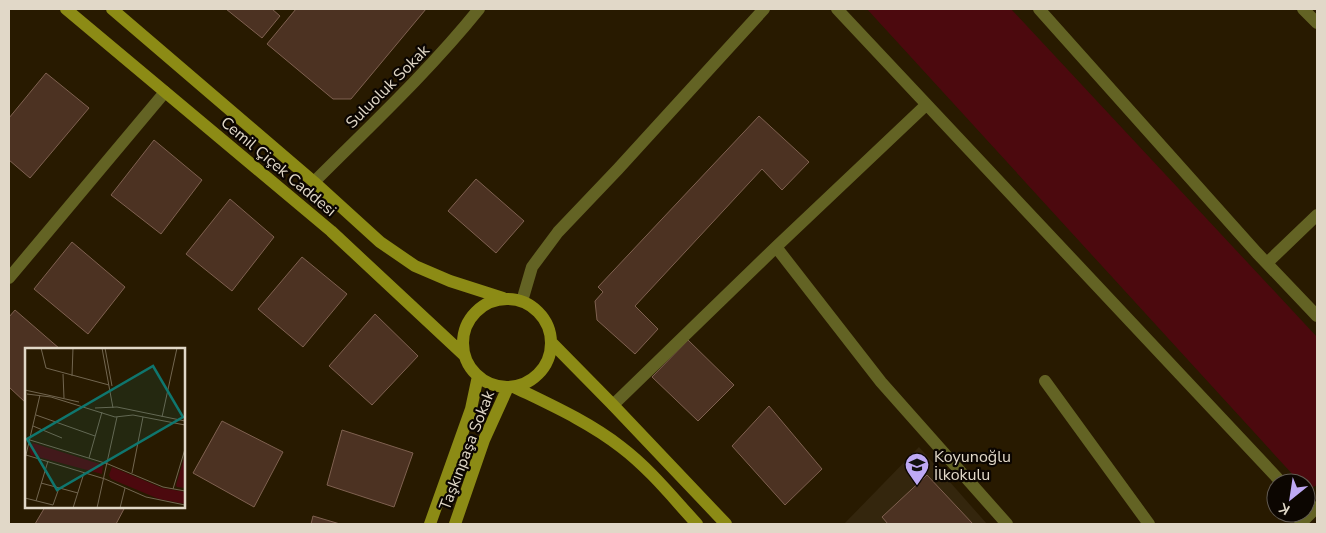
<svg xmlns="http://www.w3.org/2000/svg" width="1326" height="533" font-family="'Nunito Sans',sans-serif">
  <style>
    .built { fill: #34260d }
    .green { fill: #4c090e }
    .building { fill: #4c3222; stroke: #7f6150 }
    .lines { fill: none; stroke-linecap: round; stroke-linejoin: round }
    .street { stroke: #636324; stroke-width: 12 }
    .secondary { stroke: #8c8b15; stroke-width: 12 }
    .labels { text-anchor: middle; stroke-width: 4.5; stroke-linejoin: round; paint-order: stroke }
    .street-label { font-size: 16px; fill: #e1d8c8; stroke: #0c0601 }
    .poi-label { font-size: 16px; fill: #e1d8c8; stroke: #0c0601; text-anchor: start }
    .inset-road { fill: none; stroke: #726650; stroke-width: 1 }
    .view { fill: #0f766e; fill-opacity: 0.15; stroke: #0f766e; stroke-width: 2.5 }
    .inset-edge { fill: none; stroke: #e1d8c8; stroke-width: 2.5 }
  </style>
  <rect width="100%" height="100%" fill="#281a00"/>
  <path class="built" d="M919,447L987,524H844Z"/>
  <path class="green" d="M867,9H1011L1317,337V485L1311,488L1306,484V483H1304L1295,477Z"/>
  <path class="building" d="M226,9H272L280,16L262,38Z
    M296,9H426L351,99H333L267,44Z
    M46,73L89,108L30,178L9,160V118Z
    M759,116L809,162L782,190L762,169L635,306L658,329L635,354L597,320L595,301L603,292L598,287Z
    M154,140L202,180L161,234L111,195Z
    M476,179L524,221L496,253L448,211Z
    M230,199L274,237L232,291L186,254Z
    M72,242L125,287L88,334L34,289Z
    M302,257L347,294L303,347L258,309Z
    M15,310L60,349H26V403L9,387V317Z
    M375,314L418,356L372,405L329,366Z
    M688,340L734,385L698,421L652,377Z
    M769,406L822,469L785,505L732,446Z
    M222,421L283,452L254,507L193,473Z
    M342,430L413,453L394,507L327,485Z
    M927,475L973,524H888L882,517Z
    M45,507H125L116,524H35Z
    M313,516L340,524H311Z"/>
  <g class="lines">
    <path class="street" d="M837,9L1282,483
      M1039,9L1257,253L1317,316
      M1303,9L1317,23
      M314,182C370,126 429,71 479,9
      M776,247L881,382L1007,524
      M1267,263L1317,215
      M9,278L165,92
      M522,301L532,267L558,232L618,169L764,9
      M1045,381L1149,524
      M613,405L776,247L926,105
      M1300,524L1317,507"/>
    <path class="secondary" d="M66,9L331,231L464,355
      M112,9L314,182L380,242L415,266L450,281L503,298
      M463 343a44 44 0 1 1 88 0a44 44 0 1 1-88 0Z
      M552,343L613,405L726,524
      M514,387C551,405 589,422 621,447C650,469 673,498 697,524
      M430,524L471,409L478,376
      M455,524L484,440L508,387"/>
  </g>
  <defs>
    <symbol id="school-pin" viewBox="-11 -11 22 30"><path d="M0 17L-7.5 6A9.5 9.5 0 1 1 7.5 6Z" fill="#bea9f4" stroke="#0c0601"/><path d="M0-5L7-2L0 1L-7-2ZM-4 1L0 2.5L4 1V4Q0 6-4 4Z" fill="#111"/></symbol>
  </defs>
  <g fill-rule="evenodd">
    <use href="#school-pin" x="903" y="451" width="28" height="38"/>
  </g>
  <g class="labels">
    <g class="street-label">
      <text transform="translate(387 86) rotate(-45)" y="6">Suluoluk Sokak</text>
      <text transform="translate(279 166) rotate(40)" y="6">Cemil Çiçek Caddesi</text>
      <text transform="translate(466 450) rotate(-69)" y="6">Taşkınpaşa Sokak</text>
    </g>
    <g class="poi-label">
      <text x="934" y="462">Koyunoğlu<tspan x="934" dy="18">İlkokulu</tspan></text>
    </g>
  </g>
  <g transform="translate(25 348)">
    <rect width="160" height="160" fill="#281a00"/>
    <path d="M8,95L78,117L77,126L6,107L4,100ZM160,107V140L152,139L151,137ZM87,119L137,140L160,144V156L134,151L86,131L84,127Z" fill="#4c090e"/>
    <path class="inset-road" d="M16,0L21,20L84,37M77,0L88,60M80,0L87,38M38,26L39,50M47,28L48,0M0,42L54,54M2,46L26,49L90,69L108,67L160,77M70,60L92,59L160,73M11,67L70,88M137,69L152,0M8,78L37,90M5,92L83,116L138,139L160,143M1,107L80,131L121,149L160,157M64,110L77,64M0,111L15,47M107,125L118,69M16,135L53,145M148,141L160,101M0,150L28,157L34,140M11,153L23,113M48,160L59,125M72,160L92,69M95,160L100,140"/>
    <path class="view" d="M128,18L158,69L32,142L2,91Z"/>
    <rect width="160" height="160" class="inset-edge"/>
  </g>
  <rect width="1326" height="533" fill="none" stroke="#e1d8c8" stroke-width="20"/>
  <g transform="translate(1291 498) rotate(210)"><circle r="24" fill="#0c0601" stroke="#615a51"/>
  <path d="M0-4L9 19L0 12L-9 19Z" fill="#bea9f4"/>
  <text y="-8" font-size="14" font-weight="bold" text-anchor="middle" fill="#e1d8c8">K</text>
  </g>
</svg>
